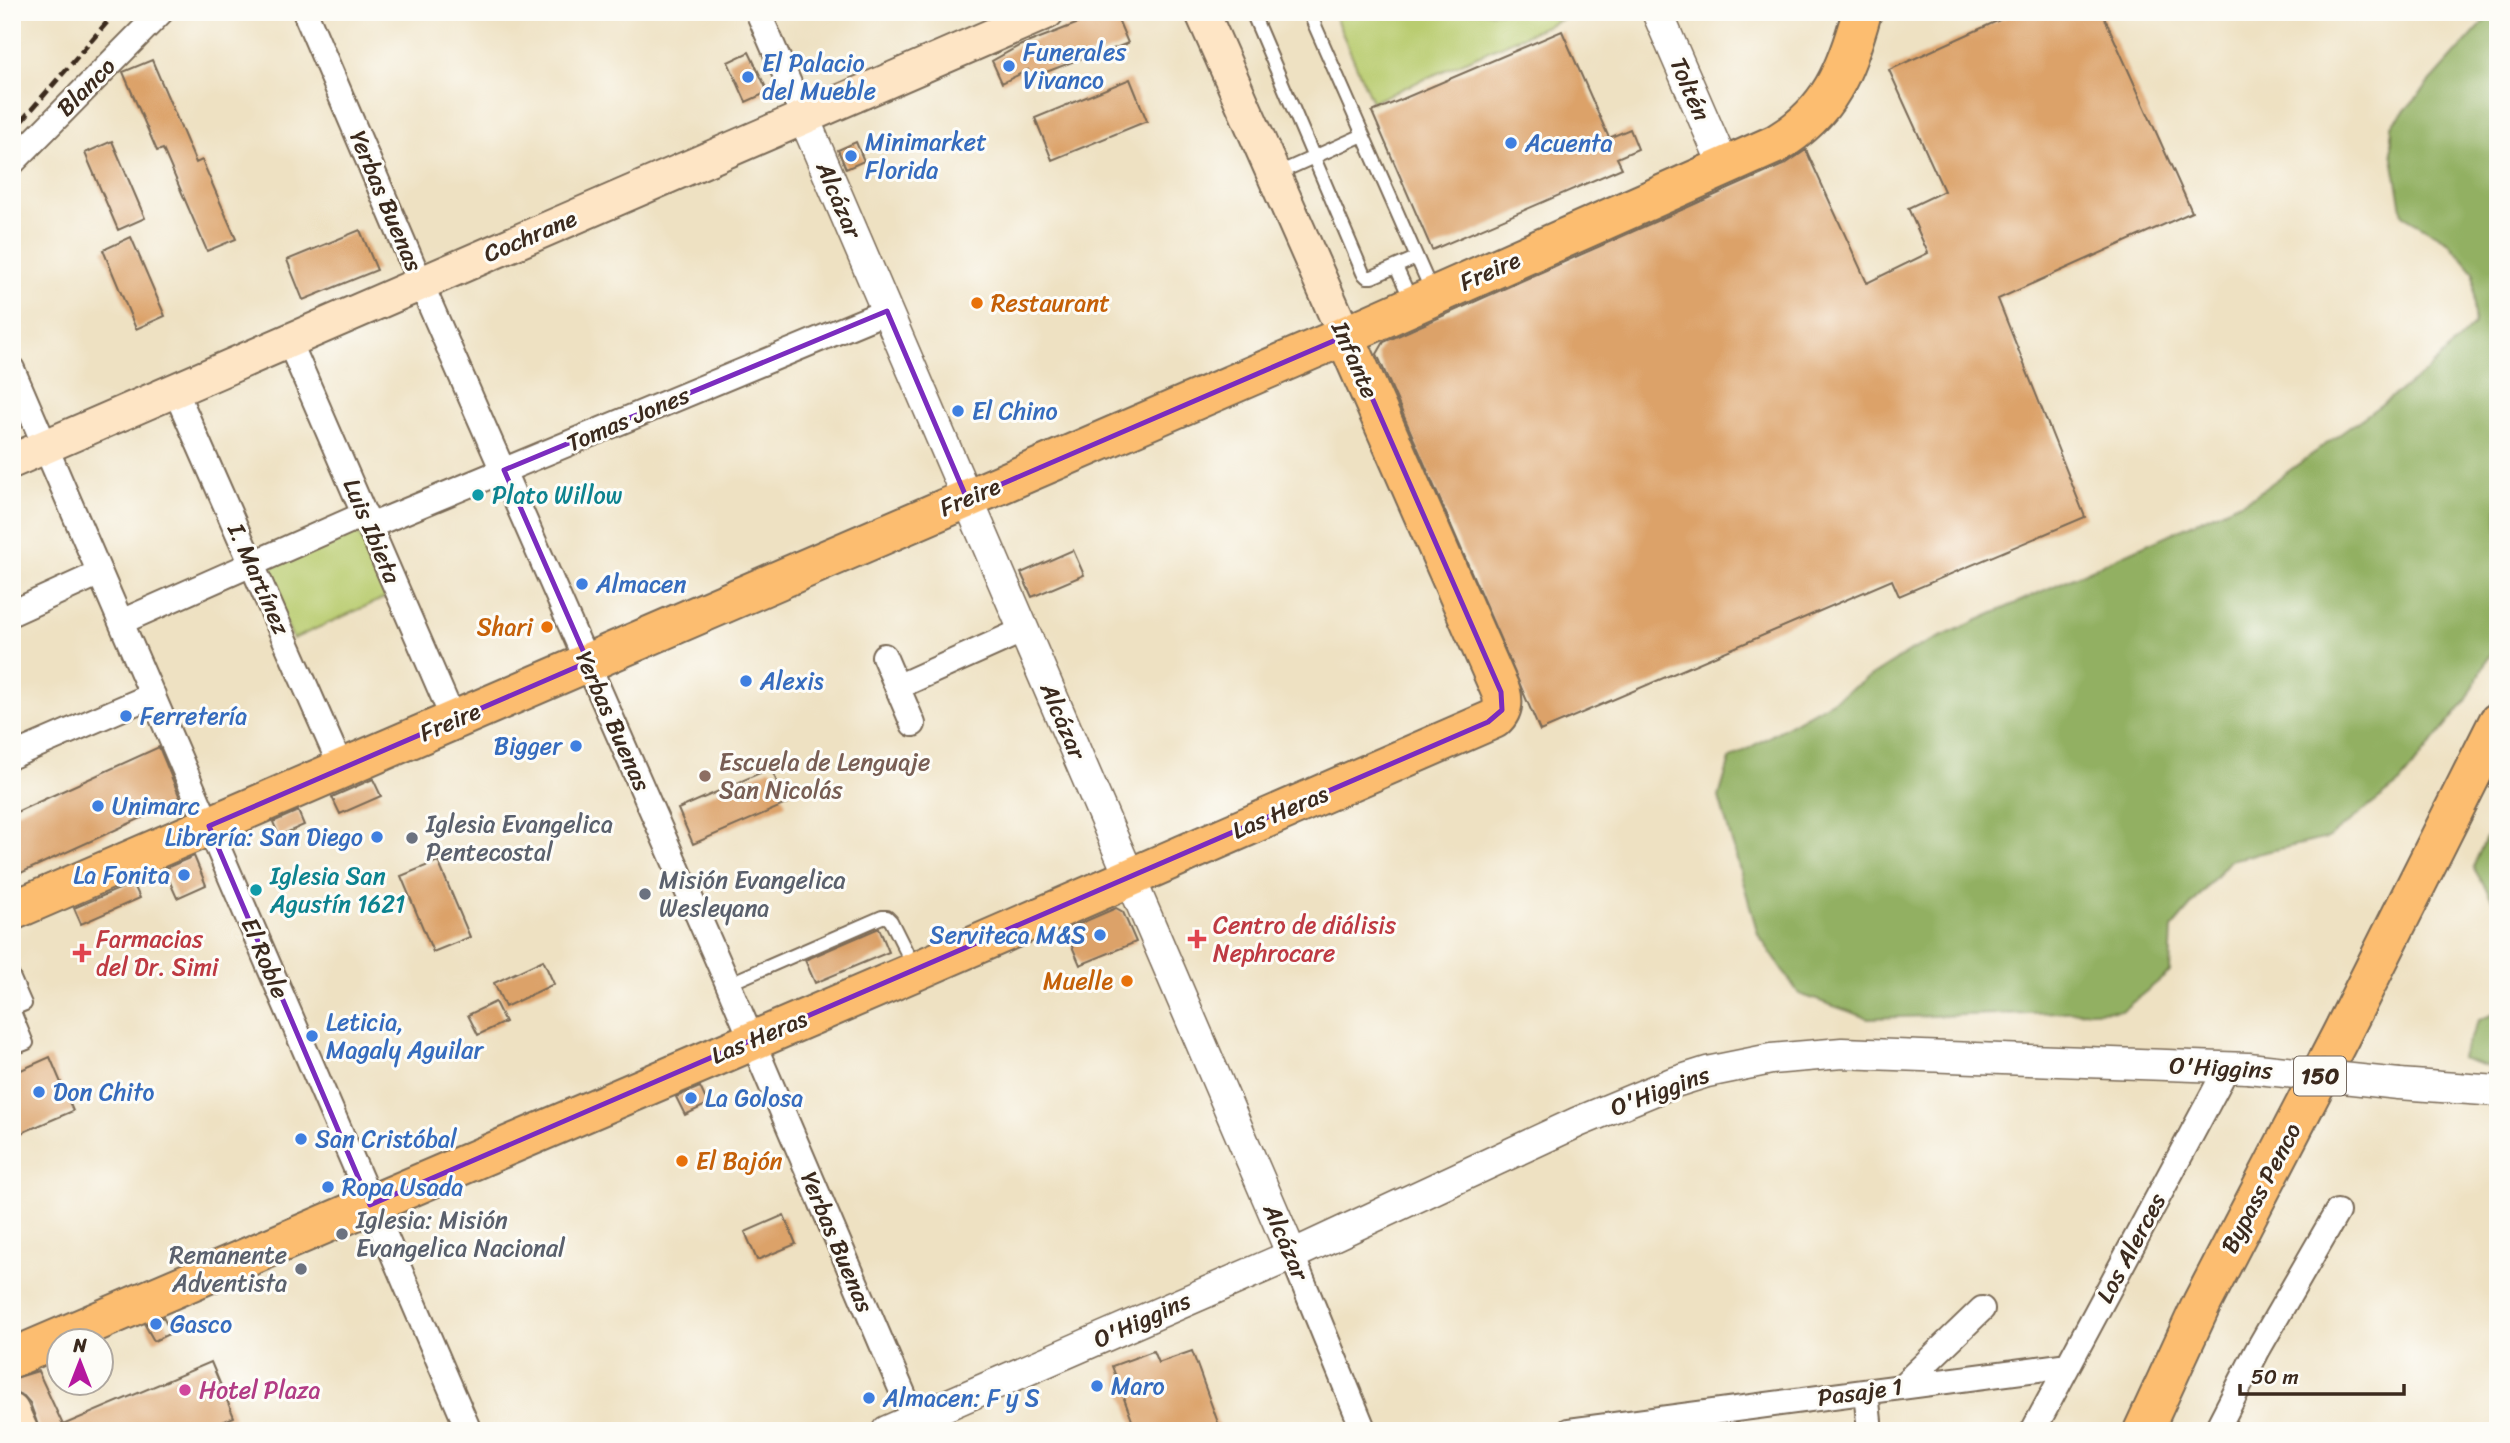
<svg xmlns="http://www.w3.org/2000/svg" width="2510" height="1443" font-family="Sriracha,sans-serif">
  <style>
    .green { fill: #b9cc6f; stroke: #7a7b46; stroke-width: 2 }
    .forest { fill: #92b062; stroke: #666d40; stroke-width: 2 }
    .building { fill: #dca269 }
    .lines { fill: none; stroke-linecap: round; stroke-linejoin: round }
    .service-casing { stroke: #7a6a57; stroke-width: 16 }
    .minor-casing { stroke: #7a6a57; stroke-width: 28 }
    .tertiary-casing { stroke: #7a6a57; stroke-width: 33 }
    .secondary-casing { stroke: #7a6a57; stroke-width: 37 }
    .primary-casing { stroke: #7a6a57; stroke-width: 42 }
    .service { stroke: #fff; stroke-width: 12 }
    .minor { stroke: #fff; stroke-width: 24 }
    .tertiary { stroke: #fff; stroke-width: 30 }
    .secondary { stroke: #fee5c5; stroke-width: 33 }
    .primary { stroke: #fcbd6f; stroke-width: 38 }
    .rail { stroke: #3b2a1e; stroke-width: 5; stroke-dasharray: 10 5; stroke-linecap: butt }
    .tertiary-bridge-casing { stroke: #7a6a57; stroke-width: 33; stroke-linecap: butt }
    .tertiary-bridge { stroke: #fff; stroke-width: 30 }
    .marked { fill: none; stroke: #7b2cbf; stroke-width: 5; stroke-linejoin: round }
    .shop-dot { fill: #3f7fe0; stroke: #fdfcf7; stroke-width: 2.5 }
    .food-dot { fill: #e8710a; stroke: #fdfcf7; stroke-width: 2.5 }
    .culture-dot { fill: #0f9aa8; stroke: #fdfcf7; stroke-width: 2.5 }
    .education-dot { fill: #8d6e63; stroke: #fdfcf7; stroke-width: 2.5 }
    .worship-dot { fill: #6b7280; stroke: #fdfcf7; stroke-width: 2.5 }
    .health-dot { fill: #e0444e; stroke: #fdfcf7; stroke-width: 2.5 }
    .hotel-dot { fill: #d1479c; stroke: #fdfcf7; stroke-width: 2.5 }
    .labels { text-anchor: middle; stroke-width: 6; stroke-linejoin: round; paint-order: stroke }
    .shield { fill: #fdfcf7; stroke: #75695f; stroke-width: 2 }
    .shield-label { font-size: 23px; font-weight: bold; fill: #3b2a1e }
    .shop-label { font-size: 24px; fill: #366cbe; stroke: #fdfcf7; text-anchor: start }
    .street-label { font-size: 24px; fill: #3b2a1e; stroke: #fdfcf7 }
    .food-label { font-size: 24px; fill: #c56008; stroke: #fdfcf7; text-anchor: start }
    .culture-label { font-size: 24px; fill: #0d838f; stroke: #fdfcf7; text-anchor: start }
    .education-label { font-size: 24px; fill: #785e54; stroke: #fdfcf7; text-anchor: start }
    .worship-label { font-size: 24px; fill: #5b616d; stroke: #fdfcf7; text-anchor: start }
    .health-label { font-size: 24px; fill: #be3a42; stroke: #fdfcf7; text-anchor: start }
    .hotel-label { font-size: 24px; fill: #b23c85; stroke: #fdfcf7; text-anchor: start }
  </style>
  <rect width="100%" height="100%" fill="#fdfcf7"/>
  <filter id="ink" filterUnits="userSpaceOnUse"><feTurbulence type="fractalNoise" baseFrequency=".0143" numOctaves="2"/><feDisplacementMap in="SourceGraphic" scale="14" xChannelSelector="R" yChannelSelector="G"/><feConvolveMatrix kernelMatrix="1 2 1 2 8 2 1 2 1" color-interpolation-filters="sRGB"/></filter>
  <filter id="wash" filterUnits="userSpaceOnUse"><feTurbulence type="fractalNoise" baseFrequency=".00686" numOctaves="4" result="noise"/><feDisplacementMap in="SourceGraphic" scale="28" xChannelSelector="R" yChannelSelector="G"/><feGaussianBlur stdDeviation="1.57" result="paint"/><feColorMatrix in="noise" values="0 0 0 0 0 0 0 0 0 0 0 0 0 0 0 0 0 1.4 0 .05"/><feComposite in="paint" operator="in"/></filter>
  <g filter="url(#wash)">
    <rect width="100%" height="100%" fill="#eee1c2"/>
    <path class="green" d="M1333,12H1578L1372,102Z
      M356,529L389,596L293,639L262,569Z"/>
    <path class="forest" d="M2493,12H2498V639L2466,701L2400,783L2328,838L2230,860L2172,928L2170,972L2123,1010L1868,1018L1799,994L1758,934L1719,797L1730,759L1832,701L1914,649L2254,496L2425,373L2474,325V272L2449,242L2403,215L2392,152V125Z
      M2498,811V909L2473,867Z
      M2498,1012V1070L2460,1058L2479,1020Z"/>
    <g id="blocks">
      <path class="building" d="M1107,12H1115L1128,43L1096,56L1095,53L1031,78L1028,70L1002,83L992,61L1019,46Z
        M2017,12H2102L2192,212L1998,299L2085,517L1899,596L1892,580L1540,731L1377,354L1384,342L1785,164L1806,150L1867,283L1928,253L1908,208L1944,191L1889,70Z
        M1562,31L1609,138L1630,129L1638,149L1617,158L1622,168L1432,250L1372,112Z
        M749,52L768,92L746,102L728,62Z
        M152,60L196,163L202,160L236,239L207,251L163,149L157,151L123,72Z
        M1130,79L1147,121L1052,160L1035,118Z
        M112,141L145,218L118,230L85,153Z
        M856,142L864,161L846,169L838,150Z
        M360,230L377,270L303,300L287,260Z
        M131,237L165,316L136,329L103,250Z
        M1073,550L1084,575L1032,597L1021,573Z
        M159,747L181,800L12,877V814Z
        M771,768L786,804L693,844L678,809Z
        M373,779L381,796L340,814L332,797Z
        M298,811L304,825L279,836L273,822Z
        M194,856L206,885L177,898L164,869Z
        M438,861L470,937L433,952L401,876Z
        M133,883L140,898L81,924L74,908Z
        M1116,908L1123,912L1136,942L1080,965L1065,930Z
        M879,928L889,952L815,983L805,960Z
        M543,960L554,984L505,1007L494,983Z
        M495,1002L505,1022L478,1035L468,1015Z
        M50,1057L73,1111L12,1137V1074Z
        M700,1087L708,1104L685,1115L676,1097Z
        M784,1215L796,1244L757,1260L745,1232Z
        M163,1317L171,1333L154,1341L145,1325Z
        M1153,1351L1158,1363L1192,1351L1221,1431H1136L1112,1366Z
        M211,1362L234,1417L202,1431H40L30,1403L24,1396L17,1393L12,1382V1379L38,1371L63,1425Z"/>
    </g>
  </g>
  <g filter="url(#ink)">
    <use href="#blocks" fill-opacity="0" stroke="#7a6a57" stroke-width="2"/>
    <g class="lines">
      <defs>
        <path id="service" d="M1252,12L1363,273L1367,277H1372L1416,258
          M1309,12L1433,294
          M1274,175L1363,135
          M1396,267L1412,302
          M12,974L25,1004L13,1009L27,1043L12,1049
          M728,984L882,917H887L891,921L914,967"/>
        <path id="minor" d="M305,12L421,284L728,984L919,1431
          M758,12L804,118
          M12,163L161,12
          M289,341L454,721
          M12,369L469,1431
          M175,390L342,769
          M370,526L887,311
          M12,613L100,573
          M121,622L365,514
          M884,656L913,724
          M897,687L1024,630
          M12,756L153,695
          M1292,1255L1364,1431
          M1901,1387L1982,1309
          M1866,1392L1870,1431
          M1569,1431L2068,1365
          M2033,1431L2228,1066
          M2216,1431L2257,1351L2337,1212"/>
        <path id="tertiary" d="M1657,12L1724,166
          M804,118L1292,1255
          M2399,1084L2498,1091
          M887,1431L1292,1255L1578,1122L1672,1083L1707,1072L1771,1059L1842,1053L2248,1068"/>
        <path id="secondary" d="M1202,12L1345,336
          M12,461L1047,12
          M12,1411L21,1431"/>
        <path id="primary" d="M12,911L1328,343L1776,144C1830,112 1846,70 1862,12
          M12,1358L916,971L1494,719C1503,711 1504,703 1501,692L1345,336
          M2143,1431L2202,1303L2341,1035L2498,722"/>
      </defs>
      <use href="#service" class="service-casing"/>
      <use href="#minor" class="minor-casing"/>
      <use href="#tertiary" class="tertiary-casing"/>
      <use href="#secondary" class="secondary-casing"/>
      <use href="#primary" class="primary-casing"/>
      <use href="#service" class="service"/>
      <use href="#minor" class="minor"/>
      <use href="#tertiary" class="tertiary"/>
      <use href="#secondary" class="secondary"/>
      <use href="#primary" class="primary"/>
      <path class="rail" d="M12,132L116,12"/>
      <defs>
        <path id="tertiary-bridge" d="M2248,1068L2399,1084"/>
      </defs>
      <use href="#tertiary-bridge" class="tertiary-bridge-casing"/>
      <use href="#tertiary-bridge" class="tertiary-bridge"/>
    </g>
  </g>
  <path class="marked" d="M887,311L967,499L1345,336L1501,692L1502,710L1488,722L370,1205L209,826L588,662L504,470Z"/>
  <g class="shop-dot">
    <circle cx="1009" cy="66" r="7"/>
    <circle cx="748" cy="77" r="7"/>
    <circle cx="1511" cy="143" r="7"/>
    <circle cx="851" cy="156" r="7"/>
    <circle cx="958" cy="411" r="7"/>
    <circle cx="582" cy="584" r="7"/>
    <circle cx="746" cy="681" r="7"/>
    <circle cx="126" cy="716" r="7"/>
    <circle cx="576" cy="746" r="7"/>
    <circle cx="98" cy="806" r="7"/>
    <circle cx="377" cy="837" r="7"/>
    <circle cx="184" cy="875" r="7"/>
    <circle cx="1100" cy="935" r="7"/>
    <circle cx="312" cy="1036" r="7"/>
    <circle cx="39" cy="1092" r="7"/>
    <circle cx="691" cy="1098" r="7"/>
    <circle cx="301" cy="1139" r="7"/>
    <circle cx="328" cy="1187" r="7"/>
    <circle cx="156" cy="1324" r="7"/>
    <circle cx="1097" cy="1386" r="7"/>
    <circle cx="869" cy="1398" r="7"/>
  </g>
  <g class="food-dot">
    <circle cx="977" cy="303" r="7"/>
    <circle cx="547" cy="627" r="7"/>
    <circle cx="1127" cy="981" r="7"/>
    <circle cx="682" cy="1161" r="7"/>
  </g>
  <g class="culture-dot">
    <circle cx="478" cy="495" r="7"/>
    <circle cx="256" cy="890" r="7"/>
  </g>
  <circle class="education-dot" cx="705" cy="776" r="7"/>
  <g class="worship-dot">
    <circle cx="412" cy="838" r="7"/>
    <circle cx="645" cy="894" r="7"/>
    <circle cx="342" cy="1234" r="7"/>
    <circle cx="301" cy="1269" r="7"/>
  </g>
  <g class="health-dot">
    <path d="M1193.5 928.5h7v7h7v7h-7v7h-7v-7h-7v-7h7z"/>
    <path d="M78.5 942.5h7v7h7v7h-7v7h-7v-7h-7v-7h7z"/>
  </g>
  <circle class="hotel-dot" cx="185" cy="1390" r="7"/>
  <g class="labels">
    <rect class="shield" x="2294" y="1056.5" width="52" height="39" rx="5"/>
    <g class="shield-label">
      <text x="2320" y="1084">150</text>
    </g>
    <g class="shop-label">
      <text x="1023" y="60">Funerales<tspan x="1023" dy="28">Vivanco</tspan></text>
      <text x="762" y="71">El Palacio<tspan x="762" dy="28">del Mueble</tspan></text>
      <text x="865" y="150">Minimarket<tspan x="865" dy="28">Florida</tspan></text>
      <text x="1525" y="151">Acuenta</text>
      <text x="972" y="419">El Chino</text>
      <text x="596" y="592">Almacen</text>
      <text x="760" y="689">Alexis</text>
      <text x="140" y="724">Ferretería</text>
      <text x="562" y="754" text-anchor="end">Bigger</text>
      <text x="112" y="814">Unimarc</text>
      <text x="363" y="845" text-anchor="end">Librería: San Diego</text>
      <text x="170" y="883" text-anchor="end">La Fonita</text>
      <text x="1086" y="943" text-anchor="end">Serviteca M&amp;S</text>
      <text x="326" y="1030">Leticia,<tspan x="326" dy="28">Magaly Aguilar</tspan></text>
      <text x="53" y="1100">Don Chito</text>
      <text x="705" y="1106">La Golosa</text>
      <text x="315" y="1147">San Cristóbal</text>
      <text x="342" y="1195">Ropa Usada</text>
      <text x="170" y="1332">Gasco</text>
      <text x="1111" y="1394">Maro</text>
      <text x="883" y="1406">Almacen: F y S</text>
    </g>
    <g class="street-label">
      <text transform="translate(86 87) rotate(-45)" y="8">Blanco</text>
      <text transform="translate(1690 89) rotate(67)" y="8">Toltén</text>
      <text transform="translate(839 200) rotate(67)" y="8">Alcázar</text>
      <text transform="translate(386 201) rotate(67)" y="8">Yerbas Buenas</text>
      <text transform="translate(530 236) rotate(-23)" y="8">Cochrane</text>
      <text transform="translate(1490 271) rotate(-24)" y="8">Freire</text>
      <text transform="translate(1355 360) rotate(66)" y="8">Infante</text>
      <text transform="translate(628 419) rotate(-23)" y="8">Tomas Jones</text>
      <text transform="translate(970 497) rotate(-23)" y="8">Freire</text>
      <text transform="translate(372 531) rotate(67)" y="8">Luis Ibieta</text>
      <text transform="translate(259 579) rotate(66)" y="8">I. Martínez</text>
      <text transform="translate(613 721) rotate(66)" y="8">Yerbas Buenas</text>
      <text transform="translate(1063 721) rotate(67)" y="8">Alcázar</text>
      <text transform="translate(450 722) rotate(-23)" y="8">Freire</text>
      <text transform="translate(1280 812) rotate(-23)" y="8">Las Heras</text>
      <text transform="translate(265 958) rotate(67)" y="8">El Roble</text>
      <text transform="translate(759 1037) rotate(-23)" y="8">Las Heras</text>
      <text transform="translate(2221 1068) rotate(3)" y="8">O'Higgins</text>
      <text transform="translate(1660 1091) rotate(-20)" y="8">O'Higgins</text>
      <text transform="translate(2261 1188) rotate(-62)" y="8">Bypass Penco</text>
      <text transform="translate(837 1242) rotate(67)" y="8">Yerbas Buenas</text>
      <text transform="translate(1286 1242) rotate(67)" y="8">Alcázar</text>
      <text transform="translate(2131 1248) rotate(-62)" y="8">Los Alerces</text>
      <text transform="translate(1142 1320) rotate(-24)" y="8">O'Higgins</text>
      <text transform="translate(1860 1392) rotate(-8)" y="8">Pasaje 1</text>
    </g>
    <g class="food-label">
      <text x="991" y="311">Restaurant</text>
      <text x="533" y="635" text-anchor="end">Shari</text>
      <text x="1113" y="989" text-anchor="end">Muelle</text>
      <text x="696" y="1169">El Bajón</text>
    </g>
    <g class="culture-label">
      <text x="492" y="503">Plato Willow</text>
      <text x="270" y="884">Iglesia San<tspan x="270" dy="28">Agustín 1621</tspan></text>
    </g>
    <g class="education-label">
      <text x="719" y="770">Escuela de Lenguaje<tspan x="719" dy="28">San Nicolás</tspan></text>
    </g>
    <g class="worship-label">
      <text x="426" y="832">Iglesia Evangelica<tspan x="426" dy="28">Pentecostal</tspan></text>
      <text x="659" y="888">Misión Evangelica<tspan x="659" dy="28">Wesleyana</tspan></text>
      <text x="356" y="1228">Iglesia: Misión<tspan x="356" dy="28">Evangelica Nacional</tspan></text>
      <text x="287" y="1263" text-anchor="end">Remanente<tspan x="287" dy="28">Adventista</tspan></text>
    </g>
    <g class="health-label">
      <text x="1213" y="933">Centro de diálisis<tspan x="1213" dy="28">Nephrocare</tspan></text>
      <text x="96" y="947">Farmacias<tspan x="96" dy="28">del Dr. Simi</tspan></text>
    </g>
    <g class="hotel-label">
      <text x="199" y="1398">Hotel Plaza</text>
    </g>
  </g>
  <rect width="2510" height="1443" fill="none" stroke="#fdfcf7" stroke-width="42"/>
  <g transform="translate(80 1362)"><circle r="33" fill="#fdfcf7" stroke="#afa8a0" stroke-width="2"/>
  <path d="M0-5L12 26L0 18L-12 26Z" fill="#b5179e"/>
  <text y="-10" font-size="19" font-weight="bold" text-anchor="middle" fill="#3b2a1e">N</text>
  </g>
  <path d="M2240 1384v10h164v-10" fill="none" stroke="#3b2a1e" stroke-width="3.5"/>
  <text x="2251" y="1384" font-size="21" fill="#3b2a1e" stroke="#fdfcf7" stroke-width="5" paint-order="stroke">50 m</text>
</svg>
